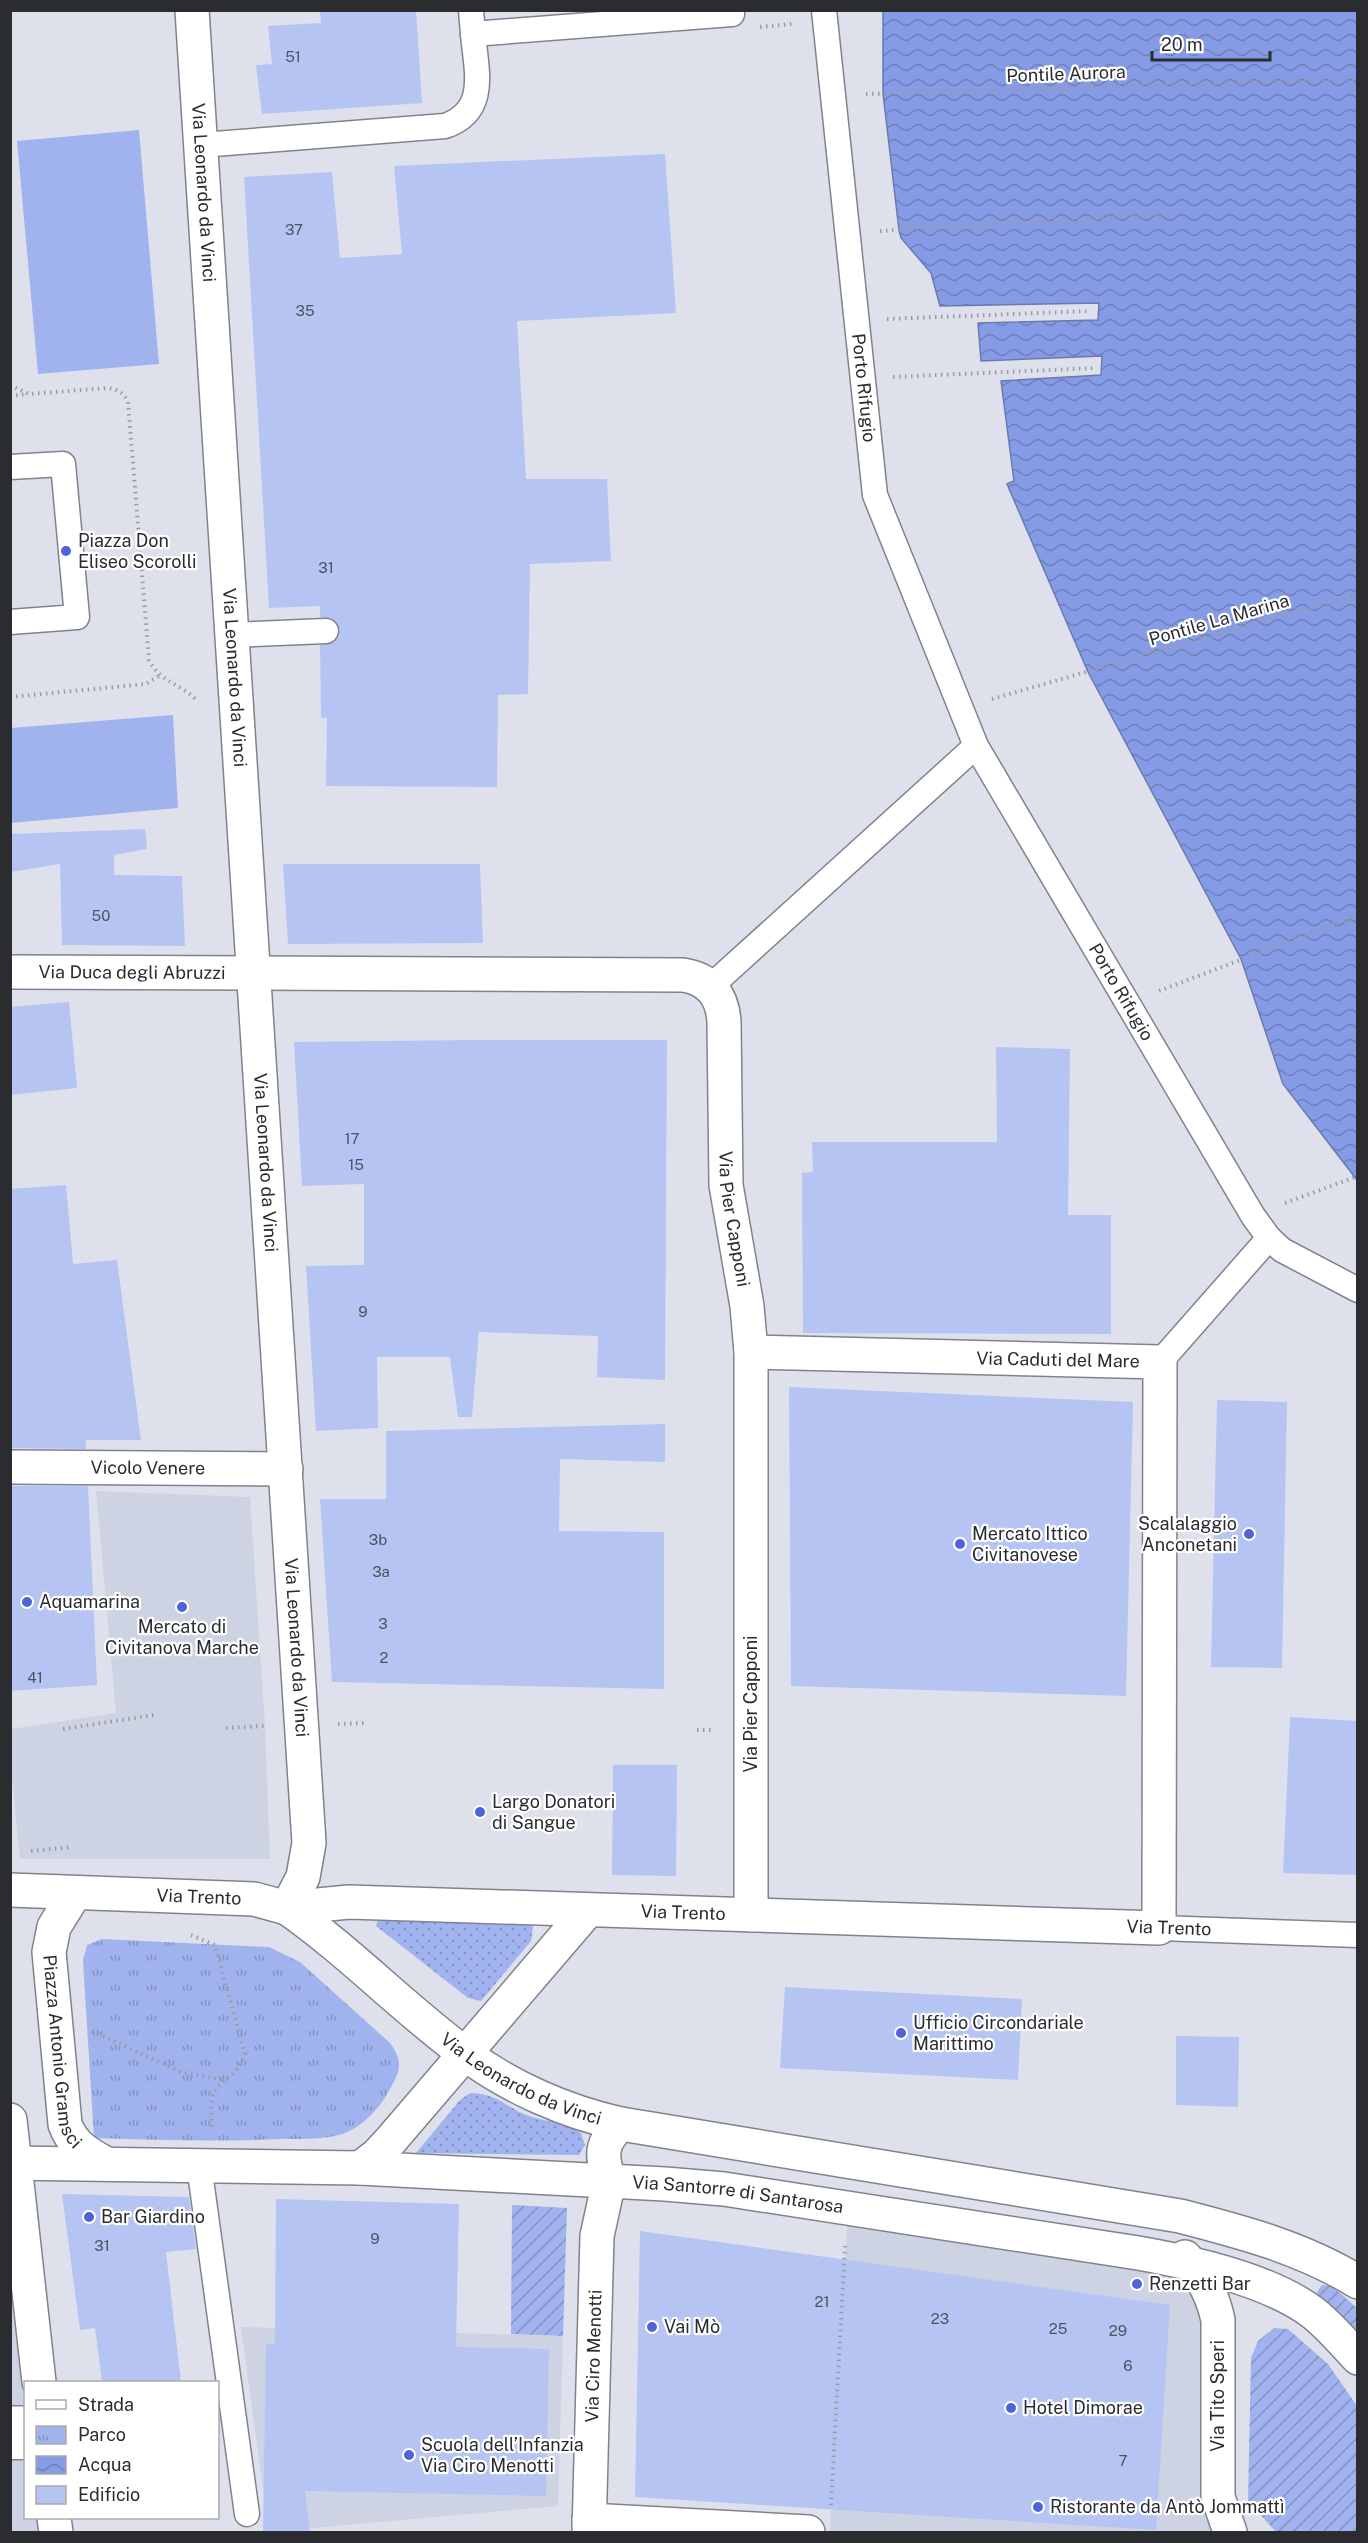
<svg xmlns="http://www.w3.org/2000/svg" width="1368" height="2543" font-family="'Public Sans',sans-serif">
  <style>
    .built { fill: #ced3e4 }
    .grass { fill: url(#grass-dots) }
    .park { fill: url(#park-tufts) }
    .garden { fill: url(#garden-furrows) }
    .pitch { fill: #a1b3ef }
    .water { fill: url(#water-waves); stroke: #6a7aaf; stroke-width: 1.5 }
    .building { fill: #b6c4f3 }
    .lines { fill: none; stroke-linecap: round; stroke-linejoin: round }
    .lane-casing { stroke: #80838d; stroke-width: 27 }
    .street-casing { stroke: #80838d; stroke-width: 36 }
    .secondary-casing { stroke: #80838d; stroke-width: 36 }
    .path { stroke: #999ba4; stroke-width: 4; stroke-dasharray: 1.5 4.5; stroke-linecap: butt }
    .lane { stroke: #fff; stroke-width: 24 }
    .street { stroke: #fff; stroke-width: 33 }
    .secondary { stroke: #fff; stroke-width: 33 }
    .poi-dot { fill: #4f64d9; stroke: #fff; stroke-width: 2 }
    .labels { text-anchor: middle; stroke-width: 4.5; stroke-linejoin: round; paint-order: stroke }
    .number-label { font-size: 15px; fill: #4d5261 }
    .street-label { font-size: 18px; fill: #2a2c30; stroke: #fff }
    .poi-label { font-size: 18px; fill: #2a2c30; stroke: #fff; text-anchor: start }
  </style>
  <defs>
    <pattern id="grass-dots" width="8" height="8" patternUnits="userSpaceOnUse" patternTransform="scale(1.5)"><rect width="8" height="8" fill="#a1b3ef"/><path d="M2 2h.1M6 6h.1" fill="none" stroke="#8392c2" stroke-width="1.8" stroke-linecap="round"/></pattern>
    <pattern id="park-tufts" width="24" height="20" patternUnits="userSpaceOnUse" patternTransform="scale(1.5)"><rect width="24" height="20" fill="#a1b3ef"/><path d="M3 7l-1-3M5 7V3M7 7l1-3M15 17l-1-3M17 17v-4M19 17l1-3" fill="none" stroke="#8392c2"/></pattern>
    <pattern id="garden-furrows" width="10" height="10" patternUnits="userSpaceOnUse" patternTransform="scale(1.5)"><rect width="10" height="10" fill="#a1b3ef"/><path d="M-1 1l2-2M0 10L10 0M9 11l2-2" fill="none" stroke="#8392c2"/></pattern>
    <pattern id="water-waves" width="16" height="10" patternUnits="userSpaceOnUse" patternTransform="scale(1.5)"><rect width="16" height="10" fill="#869be6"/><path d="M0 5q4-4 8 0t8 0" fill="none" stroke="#6e7fbb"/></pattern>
  </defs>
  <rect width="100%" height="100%" fill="#dee1ec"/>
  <path class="built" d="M96,1491L250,1497L265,1726L270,1859H20L11,1767V1729L116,1713Z
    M10,2120L26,2382V2518H54L56,2532H11Z
    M848,2208L1204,2282L1230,2532H830Z
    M241,2327L563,2336L558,2506L269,2532Z"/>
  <path class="grass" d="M379,1915L523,1920L533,1927L531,1941L481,2001L468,1998L376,1926Z
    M470,2093C498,2093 507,2109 532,2117C549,2122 566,2123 581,2133L585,2145L579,2155L416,2153L460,2100Z"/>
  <path class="park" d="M102,1939L269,1947L300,1962L390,2043C403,2061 401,2070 390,2089C381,2106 365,2125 345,2133C327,2140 301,2139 281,2139C219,2142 157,2140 94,2138L83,1961L87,1945Z"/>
  <path class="garden" d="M512,2205L567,2208L563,2336L511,2334Z
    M1322,2285L1332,2286L1357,2308V2330C1344,2318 1324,2308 1317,2292Z
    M1274,2328L1288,2329L1328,2364L1357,2406V2532H1276L1248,2501L1251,2358L1258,2341Z"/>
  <path class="pitch" d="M139,130L159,364L38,374L17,141Z
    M173,715L178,808L11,823V728Z"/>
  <path class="water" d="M883,11H1357V1180L1283,1084L1241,959L1088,672L1007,484L1014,481L1001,381L1101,375L1102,356L981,361L978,323L1098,320L1099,303L940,306L931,273L901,238L899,230L883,93Z"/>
  <path class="building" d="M320,10H416L422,103L262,114L256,65L272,64L268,26L321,23Z
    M665,154L676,313L517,321L526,479H607L611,561L530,564L528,694L498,695L497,787L326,786L327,718H321L320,645L334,643L339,637L340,630L333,619L320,617V606L269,608L244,177L332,172L340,258L402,254L394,166Z
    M145,829L147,849L114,855V875L182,876L185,946L62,945L60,864L10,872V834Z
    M283,864H480L483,943L288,944Z
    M69,1002L77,1088L10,1095V1007Z
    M474,1040H667L665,1380L597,1377L598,1336L479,1332L472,1417H458L450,1357H377L378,1428L316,1431L306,1266L364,1265V1184L302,1186L294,1042Z
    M996,1047L1070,1049L1068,1215H1111V1334L803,1333L802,1173L813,1172L812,1142H997Z
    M66,1185L73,1264L117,1260L141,1440H86V1449L10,1448V1189Z
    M789,1387L1133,1402L1126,1696L791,1686Z
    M1217,1400L1287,1402L1282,1668L1211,1667Z
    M665,1424V1462L560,1459L559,1531L664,1532V1689L332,1682L320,1499H386V1431Z
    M10,1486H88L97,1685L10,1691Z
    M1290,1717L1358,1721V1875L1283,1873Z
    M613,1765H677L676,1876L612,1875Z
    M785,1987L1022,1999L1018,2080L780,2068Z
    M1176,2036L1239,2037L1238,2107L1176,2105Z
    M62,2194L189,2197L196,2249L166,2252L181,2382H102L95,2328L80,2330Z
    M276,2199L459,2204L456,2347L549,2349L546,2496L305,2491L310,2532H263L266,2344H275Z
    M640,2231L1170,2305L1156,2530L635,2497Z"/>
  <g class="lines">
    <defs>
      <g id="lane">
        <path d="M471,10L473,34L732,14V10"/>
        <path id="s1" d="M824,10L875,495L976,746L1253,1216L1269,1238L1282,1250L1358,1290"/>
        <path d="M201,145L445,126C489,111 476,70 473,34"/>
        <path d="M10,467L63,464L77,617L10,622"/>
        <path d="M232,635L326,631"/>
        <path d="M710,987L976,746"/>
        <path d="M1160,1362L1269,1238"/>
        <path d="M1159,1928L1358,1935"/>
        <path d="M199,2165L247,2514"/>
        <path d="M10,2447H26"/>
      </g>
      <g id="street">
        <path id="s2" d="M192,10L309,1843L303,1877L287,1908"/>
        <path id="s3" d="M10,972L683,975C709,979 722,995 724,1021L726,1185L747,1306L751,1352V1915"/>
        <path id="s4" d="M10,1467L286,1469"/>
        <path id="s5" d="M10,1890L254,1899L287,1908L349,1902L1159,1928L1160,1362L751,1352"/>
        <path id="s6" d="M75,1893L54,1927L49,1952L65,2124C72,2145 88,2154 107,2164"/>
        <path id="s7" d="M287,1908C350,1952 403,2008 464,2053C509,2087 566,2112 621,2124L1180,2216C1242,2232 1303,2248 1358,2282"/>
        <path id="s8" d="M10,2163L360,2168L665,2184L724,2189L1138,2253C1190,2262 1269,2280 1312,2312C1329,2325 1343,2342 1358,2358"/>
        <path d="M360,2168L377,2155L391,2140L588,1910"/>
        <path d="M609,2181C601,2155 600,2143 621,2124"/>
        <path d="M1185,2257C1202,2275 1213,2296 1218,2320V2497L1230,2532"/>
        <path d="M10,2423H26"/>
        <path d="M589,2520L808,2532"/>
        <path id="s9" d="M589,2532L597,2236L609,2181"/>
      </g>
      <path id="secondary" d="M10,2120L39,2382
        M54,2518L56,2532"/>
    </defs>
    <use href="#lane" class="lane-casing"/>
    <use href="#street" class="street-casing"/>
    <use href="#secondary" class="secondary-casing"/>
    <path class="path" d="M760,27L792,24
      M866,94L1358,79
      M880,231L1176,213
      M887,319L1090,311
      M893,377L1094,368
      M10,385L29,394L108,388C118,390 123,392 128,402L149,660C160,683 182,683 198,702
      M10,396L28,394
      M10,697L146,684L159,676
      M992,699L1358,594
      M1159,991L1358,915
      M1285,1203L1358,1176
      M338,1724L366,1723
      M226,1728L264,1726
      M63,1729L154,1715
      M697,1730H714
      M31,1851L72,1847
      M191,1935L215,1945L245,2054C238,2080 216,2078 212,2099C210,2108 212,2119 212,2128
      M92,2031L181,2072L224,2080
      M831,2505L845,2246"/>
    <use href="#lane" class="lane"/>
    <use href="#street" class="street"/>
    <use href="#secondary" class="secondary"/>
  </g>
  <g class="poi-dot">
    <circle cx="66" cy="551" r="6"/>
    <circle cx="1249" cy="1534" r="6"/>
    <circle cx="960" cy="1544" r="6"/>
    <circle cx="27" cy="1602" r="6"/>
    <circle cx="182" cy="1607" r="6"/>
    <circle cx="480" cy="1812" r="6"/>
    <circle cx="901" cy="2033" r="6"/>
    <circle cx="89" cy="2217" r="6"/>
    <circle cx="1137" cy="2284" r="6"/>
    <circle cx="652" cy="2327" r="6"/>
    <circle cx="1011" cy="2408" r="6"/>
    <circle cx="409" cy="2455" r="6"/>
    <circle cx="1038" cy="2507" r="6"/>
  </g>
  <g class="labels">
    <g class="number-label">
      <text x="293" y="62">51</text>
      <text x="294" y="235">37</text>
      <text x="305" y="316">35</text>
      <text x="326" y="573">31</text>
      <text x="101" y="921">50</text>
      <text x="352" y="1144">17</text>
      <text x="356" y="1170">15</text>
      <text x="363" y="1317">9</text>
      <text x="378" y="1545">3b</text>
      <text x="381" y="1577">3a</text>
      <text x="383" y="1629">3</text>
      <text x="384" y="1663">2</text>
      <text x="35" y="1683">41</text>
      <text x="375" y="2244">9</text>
      <text x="102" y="2251">31</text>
      <text x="822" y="2307">21</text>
      <text x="940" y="2324">23</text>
      <text x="1058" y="2334">25</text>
      <text x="1118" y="2336">29</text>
      <text x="1128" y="2371">6</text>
      <text x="1123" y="2466">7</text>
    </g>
    <g class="street-label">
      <text transform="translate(1066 74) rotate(-2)" y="6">Pontile Aurora</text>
      <text dy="6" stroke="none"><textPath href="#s2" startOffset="183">Via Leonardo da Vinci</textPath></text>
      <text dy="6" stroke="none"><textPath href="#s1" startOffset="380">Porto Rifugio</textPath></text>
      <text transform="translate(1219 620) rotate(-16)" y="6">Pontile La Marina</text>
      <text dy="6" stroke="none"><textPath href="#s2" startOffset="669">Via Leonardo da Vinci</textPath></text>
      <text dy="6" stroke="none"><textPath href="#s3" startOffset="122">Via Duca degli Abruzzi</textPath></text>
      <text dy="6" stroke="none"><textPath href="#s1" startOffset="1044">Porto Rifugio</textPath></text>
      <text dy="6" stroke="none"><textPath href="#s2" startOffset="1155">Via Leonardo da Vinci</textPath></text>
      <text dy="6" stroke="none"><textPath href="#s3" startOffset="939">Via Pier Capponi</textPath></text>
      <text transform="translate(1058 1360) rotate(1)" y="6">Via Caduti del Mare</text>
      <text dy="6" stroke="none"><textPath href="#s4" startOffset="138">Vicolo Venere</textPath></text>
      <text dy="6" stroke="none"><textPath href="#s2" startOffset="1641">Via Leonardo da Vinci</textPath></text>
      <text transform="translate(751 1704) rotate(-90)" y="6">Via Pier Capponi</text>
      <text dy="6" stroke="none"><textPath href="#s5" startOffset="189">Via Trento</textPath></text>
      <text dy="6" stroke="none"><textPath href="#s5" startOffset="675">Via Trento</textPath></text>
      <text transform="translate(1169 1928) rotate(2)" y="6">Via Trento</text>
      <text dy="6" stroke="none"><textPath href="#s6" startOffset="166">Piazza Antonio Gramsci</textPath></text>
      <text dy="6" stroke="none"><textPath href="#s7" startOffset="292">Via Leonardo da Vinci</textPath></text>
      <text dy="6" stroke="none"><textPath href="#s8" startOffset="729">Via Santorre di Santarosa</textPath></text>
      <text dy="6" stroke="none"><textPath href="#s9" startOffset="176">Via Ciro Menotti</textPath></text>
      <text transform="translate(1218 2396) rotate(-90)" y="6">Via Tito Speri</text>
    </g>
    <g class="poi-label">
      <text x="78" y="547">Piazza Don<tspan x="78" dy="21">Eliseo Scorolli</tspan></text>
      <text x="1237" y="1530" text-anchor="end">Scalalaggio<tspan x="1237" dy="21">Anconetani</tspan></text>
      <text x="972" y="1540">Mercato Ittico<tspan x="972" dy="21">Civitanovese</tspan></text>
      <text x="39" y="1608">Aquamarina</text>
      <text x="182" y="1633" text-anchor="middle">Mercato di<tspan x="182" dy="21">Civitanova Marche</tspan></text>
      <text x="492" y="1808">Largo Donatori<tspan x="492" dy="21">di Sangue</tspan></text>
      <text x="913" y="2029">Ufficio Circondariale<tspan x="913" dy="21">Marittimo</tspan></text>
      <text x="101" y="2223">Bar Giardino</text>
      <text x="1149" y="2290">Renzetti Bar</text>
      <text x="664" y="2333">Vai Mò</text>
      <text x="1023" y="2414">Hotel Dimorae</text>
      <text x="421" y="2451">Scuola dell’Infanzia<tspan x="421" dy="21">Via Ciro Menotti</tspan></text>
      <text x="1050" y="2513">Ristorante da Antò Jommattì</text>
    </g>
  </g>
  <rect width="1368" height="2543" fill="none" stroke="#2a2c30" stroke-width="24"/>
  <rect x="24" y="2381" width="195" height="138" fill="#ffffff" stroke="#aaabac" stroke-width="1.5"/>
  <rect x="36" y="2400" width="30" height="9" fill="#ffffff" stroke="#aaabac" stroke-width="1.5"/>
  <text x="78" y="2411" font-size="18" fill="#2a2c30">Strada</text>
  <rect x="36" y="2426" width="30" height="18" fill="url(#park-tufts)" stroke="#aaabac" stroke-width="1.5"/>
  <text x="78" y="2441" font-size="18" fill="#2a2c30">Parco</text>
  <rect x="36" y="2456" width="30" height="18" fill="url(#water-waves)" stroke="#aaabac" stroke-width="1.5"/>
  <text x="78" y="2471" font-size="18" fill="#2a2c30">Acqua</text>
  <rect x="36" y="2486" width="30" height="18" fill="#b6c4f3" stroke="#aaabac" stroke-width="1.5"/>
  <text x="78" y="2501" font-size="18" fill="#2a2c30">Edificio</text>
  <path d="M1152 51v9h118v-9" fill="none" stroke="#2a2c30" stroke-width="3"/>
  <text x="1161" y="51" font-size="18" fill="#2a2c30" stroke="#ffffff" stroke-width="4.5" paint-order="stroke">20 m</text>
</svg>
